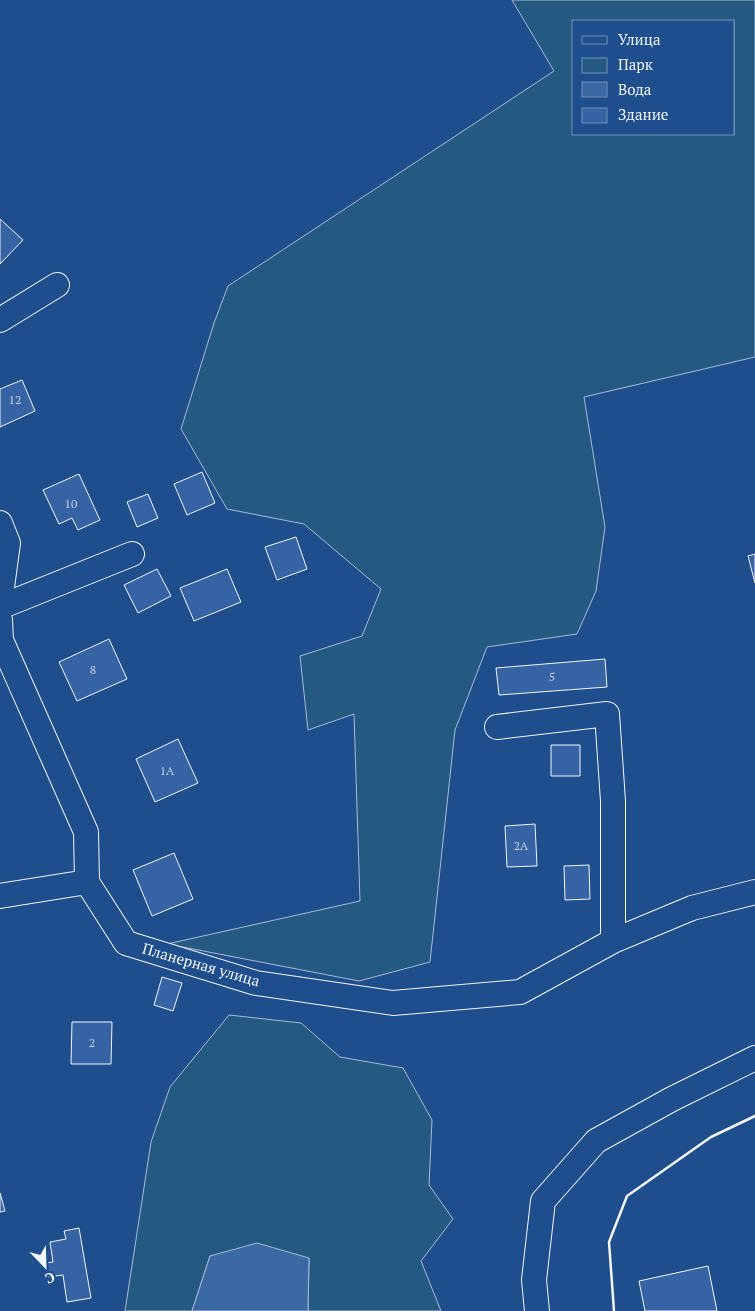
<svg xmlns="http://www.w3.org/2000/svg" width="755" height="1311" font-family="'PT Serif',serif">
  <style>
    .green { fill: #245a82; stroke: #a8bbd7; fill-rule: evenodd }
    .water { fill: #3b69a3; stroke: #a8bbd7 }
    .building { fill: #3563a3; stroke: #f2f6ff }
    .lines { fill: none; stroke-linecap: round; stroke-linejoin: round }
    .minor-casing { stroke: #f2f6ff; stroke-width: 26 }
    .minor { stroke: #1f4e8c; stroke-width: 24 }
    .wall { stroke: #f2f6ff; stroke-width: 2.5 }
    .labels { text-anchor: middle; stroke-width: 4; stroke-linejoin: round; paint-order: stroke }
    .number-label { font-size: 12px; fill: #c3d1e8 }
    .street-label { font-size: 15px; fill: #f2f6ff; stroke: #1f4e8c }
  </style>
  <rect width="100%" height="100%" fill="#1f4e8c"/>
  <path class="green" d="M512,0H755V357L584,397L605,527L596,591L577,634L487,647L455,730L430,962L359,981L167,944L360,901L354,714L308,730L300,656L362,636L381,589L304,524L227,509L181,429L214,323L228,286L554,71ZM574,21H734V134H574Z
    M229,1015L301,1023L340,1057L403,1068L432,1120L429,1185L453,1219L421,1261L441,1311H308L309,1258L210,1256L192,1311H125L151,1142L170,1087Z"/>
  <path class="water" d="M257,1243L309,1258L308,1311H192L210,1256Z"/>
  <path class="building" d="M0,219L23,240L0,264Z
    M22,380L35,411L0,427V389Z
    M202,472L215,503L187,515L174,484Z
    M79,474L100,520L78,530L72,518L59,524L43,490Z
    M148,494L158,518L137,527L127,502Z
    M296,537L307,569L277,580L265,547Z
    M755,554V583L748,556Z
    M157,569L171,596L138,613L124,585Z
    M227,569L241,602L194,621L180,588Z
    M109,639L127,679L77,701L59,662Z
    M605,659L607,687L499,695L496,668Z
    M178,739L198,783L155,802L136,759Z
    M551,745H580V776H551Z
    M535,824L537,866L507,867L505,826Z
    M174,853L193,899L152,916L133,870Z
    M589,865L590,899L565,900L564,866Z
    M162,977L182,983L173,1011L154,1005Z
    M72,1022H112L111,1064H71Z
    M0,1193L5,1211L0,1212Z
    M79,1228L91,1298L67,1302L63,1275L48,1277L45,1263L53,1262L50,1242L66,1239L64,1231Z
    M708,1266L717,1311H645L639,1281Z"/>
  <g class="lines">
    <defs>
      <path id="minor" d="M0,320L57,285
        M0,523L8,543L0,602
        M0,607L132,554
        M0,620L1,640L86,832L87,882L126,943L256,983L393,1003L520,992L613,941L692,908L755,892
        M497,727L607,714L613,801V941
        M0,896L87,882
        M537,1311L534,1280L543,1201L596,1141L672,1099L755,1058"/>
    </defs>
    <use href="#minor" class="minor-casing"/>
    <use href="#minor" class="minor"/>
    <path class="wall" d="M614,1311L609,1242L627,1196L711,1137L755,1116"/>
  </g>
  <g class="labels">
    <g class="number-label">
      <text x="15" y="404">12</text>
      <text x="71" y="508">10</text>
      <text x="93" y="674">8</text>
      <text x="552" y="681">5</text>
      <text x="167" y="775">1А</text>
      <text x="521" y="850">2А</text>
      <text x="92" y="1047">2</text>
    </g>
    <g class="street-label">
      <text transform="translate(201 965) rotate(16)" y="5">Планерная улица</text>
    </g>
  </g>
  <rect x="572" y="20" width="162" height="115" fill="#1f4e8c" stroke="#7391ba"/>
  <rect x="582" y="36" width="25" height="8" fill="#1f4e8c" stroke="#7391ba"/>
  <text x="618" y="45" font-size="15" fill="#f2f6ff">Улица</text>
  <rect x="582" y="58" width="25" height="15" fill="#245a82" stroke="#7391ba"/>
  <text x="618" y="70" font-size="15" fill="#f2f6ff">Парк</text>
  <rect x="582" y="82" width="25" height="15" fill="#3b69a3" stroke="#7391ba"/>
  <text x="618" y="95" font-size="15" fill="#f2f6ff">Вода</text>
  <rect x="582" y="108" width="25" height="15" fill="#3563a3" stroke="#7391ba"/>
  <text x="618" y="120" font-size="15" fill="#f2f6ff">Здание</text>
  <g transform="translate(45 1266) rotate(157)" stroke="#1f4e8c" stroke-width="4" paint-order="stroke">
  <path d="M0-4L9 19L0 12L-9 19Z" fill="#f2f6ff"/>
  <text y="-8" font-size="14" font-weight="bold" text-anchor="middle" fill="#f2f6ff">С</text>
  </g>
</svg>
